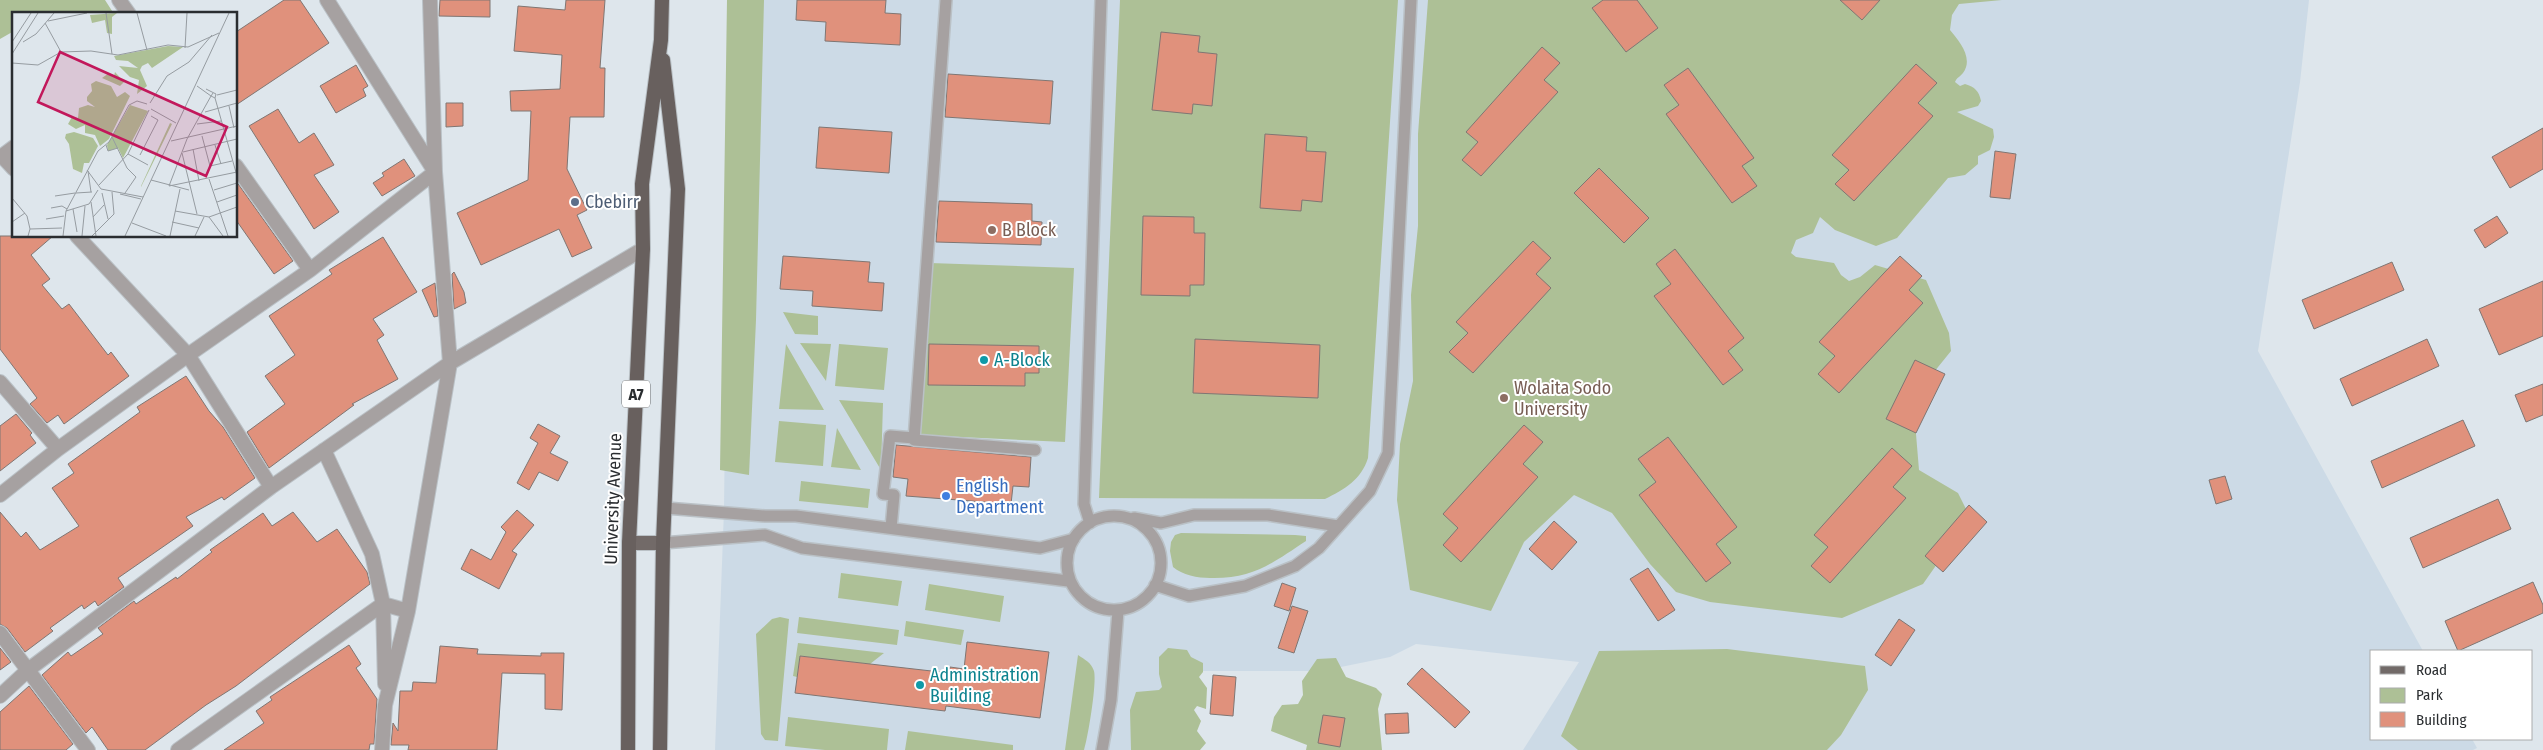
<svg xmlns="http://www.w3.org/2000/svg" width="2543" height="750" font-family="'Fira Sans Condensed',sans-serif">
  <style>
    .built { fill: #ccdae6 }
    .green { fill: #adc096 }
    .building { fill: #e0917c; stroke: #7f7673 }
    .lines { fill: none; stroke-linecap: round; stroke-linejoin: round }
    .service-casing { stroke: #bac1c6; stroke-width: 14 }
    .minor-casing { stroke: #bac1c6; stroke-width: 16 }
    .primary-casing { stroke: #bac1c6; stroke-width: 16 }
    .trunk-casing { stroke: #bac1c6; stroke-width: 16 }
    .service { stroke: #a6a1a1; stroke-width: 11 }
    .minor { stroke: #a6a1a1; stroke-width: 14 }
    .primary { stroke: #726a68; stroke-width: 14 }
    .trunk { stroke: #68605e; stroke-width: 14 }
    .service-dot { fill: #5c6f8a; stroke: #fff; stroke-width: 2 }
    .education-dot { fill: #8d6e63; stroke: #fff; stroke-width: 2 }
    .culture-dot { fill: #0f9aa8; stroke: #fff; stroke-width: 2 }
    .shop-dot { fill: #3f7fe0; stroke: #fff; stroke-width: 2 }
    .labels { text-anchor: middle; stroke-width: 4; stroke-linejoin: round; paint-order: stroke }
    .shield { fill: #fff; stroke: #6a6c6e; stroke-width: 1 }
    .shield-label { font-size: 16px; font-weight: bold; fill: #2a2d30 }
    .service-label { font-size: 18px; fill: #4e5e75; stroke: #fff; text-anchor: start }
    .education-label { font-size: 18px; fill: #785e54; stroke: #fff; text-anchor: start }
    .culture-label { font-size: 18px; fill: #0d838f; stroke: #fff; text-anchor: start }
    .shop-label { font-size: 18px; fill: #366cbe; stroke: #fff; text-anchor: start }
    .street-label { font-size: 18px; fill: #2a2d30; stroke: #fff }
    .inset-road { fill: none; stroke: #969ca1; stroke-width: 1 }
    .view { fill: #c2185b; fill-opacity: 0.15; stroke: #c2185b; stroke-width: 2.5 }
    .inset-edge { fill: none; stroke: #2a2d30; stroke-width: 2.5 }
  </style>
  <rect width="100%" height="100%" fill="#dee6ec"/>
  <path class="built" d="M730,0H2309L2300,82L2258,351L2423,651H2372V739H2472L2477,748L2473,750H1523L1579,662L1416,644L1390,657L1321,671H1187L1180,750H715L724,510Z"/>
  <path class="green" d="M0,0H105L114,14H14V31L0,39Z
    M727,0H764L756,320L749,475L720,470Z
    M1120,0H1398L1368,458C1361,480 1345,489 1325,499L1099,498Z
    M1428,0H2002L1959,4L1952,15L1950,30C1959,41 1974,58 1963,73C1959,78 1957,77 1955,82L1960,86L1965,84C1975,87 1979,91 1981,101L1978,106L1957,112L1993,129L1994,137L1990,150L1978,156V164L1965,175L1948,178L1897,238L1876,246L1835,230L1820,217L1813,233L1796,240L1791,253L1796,257L1834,263L1841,275L1849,281L1860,277L1875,265L1926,280L1949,333L1951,351L1913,398L1919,470L1958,493L1970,517L1923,584L1842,618L1710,602L1676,592L1650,564L1612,513L1574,495L1524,542L1491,611L1410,590L1397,500L1400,444L1413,381L1411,295L1418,226V134Z
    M930,263L1074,268L1065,442L919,435Z
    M783,312L818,316V335L795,334Z
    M800,343L831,344L826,381Z
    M786,344L824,410L779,409Z
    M839,344L888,348L884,390L835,386Z
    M839,400L883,403L881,470Z
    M779,421L826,425L823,466L775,462Z
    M837,428L861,470L831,467Z
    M801,481L870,489L868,508L799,501Z
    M1181,533L1295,535L1306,536V541C1271,564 1253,579 1210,578C1198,578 1182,575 1173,567L1170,551L1171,542L1175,535Z
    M841,573L902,581L898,606L838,598Z
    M929,584L1004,596L1000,622L925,610Z
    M780,617L789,619L778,741L765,740L761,734L756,634L772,619Z
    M799,617L899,630L897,645L797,633Z
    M906,621L964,630L961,645L904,636Z
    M798,643L884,653L870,664L800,656L797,677L793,676Z
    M1168,648L1187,650L1191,657L1203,663V672L1199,677L1207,688L1206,709L1197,706L1194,710L1201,721L1197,731L1206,743L1200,750H1131L1130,710L1136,692L1159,690L1162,687L1159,674V657Z
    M1727,649L1865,666L1868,690L1841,735L1827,750H1578L1561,736L1599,651Z
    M1078,655C1085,660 1091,662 1094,671C1097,683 1088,737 1084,750H1065Z
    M1336,658L1346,677L1376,688L1382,694L1378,709L1382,750H1306L1307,745L1271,731L1274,717L1282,705L1298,704L1303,695L1302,681L1317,659Z
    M788,717L889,729L887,750H825L785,746Z
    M908,731L1013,745V750H905Z"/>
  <path class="building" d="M284,0H300L329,43L236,105V32Z
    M440,0H490V17L439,16Z
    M566,0H605L600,68H605L604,117H570L567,169L587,210L577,215L592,248L572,257L559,229L481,265L457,213L528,180L531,111H511L510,91L560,89L562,55L514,51L518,6L565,10Z
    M797,0H886L885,13L901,14L900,45L825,41L826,22L796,20Z
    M1603,0H1637L1658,28L1626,52L1592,8Z
    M1840,0H1880L1862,20Z
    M1161,32L1200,36L1198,52L1217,54L1212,106L1193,104L1192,114L1152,110Z
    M1542,47L1560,63L1544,80L1558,92L1481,176L1462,160L1478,142L1466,132Z
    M1916,64L1937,83L1918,103L1933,116L1854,201L1835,184L1849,170L1832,155Z
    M356,65L368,86L363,89L366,96L336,113L320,86Z
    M1688,68L1754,158L1742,166L1757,186L1732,203L1666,114L1679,105L1664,85Z
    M948,74L1053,81L1050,124L945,117Z
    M446,103H463V126L446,127Z
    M278,109L299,143L314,133L334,165L314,175L339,212L314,229L249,126Z
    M819,127L892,132L889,173L816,168Z
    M2543,128V169L2510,188L2492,157Z
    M1265,134L1307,137L1306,151L1326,152L1322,202L1302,200L1301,211L1260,208Z
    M1995,151L2016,154L2010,199L1990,197Z
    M404,159L415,176L382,196L373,183L384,176L382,173Z
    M1599,168L1649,218L1624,243L1574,193Z
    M236,181L293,261L274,274L236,220Z
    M939,201L1032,204V221L1042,222L1041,245L936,242Z
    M1143,216L1194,217V233H1205L1204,285H1190V296L1141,295Z
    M2497,216L2508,233L2485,248L2474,230Z
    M0,236H53L31,255L50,279L42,285L62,309L69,304L108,355L111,352L129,376L64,424L58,415L47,423L30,404L37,398L0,349Z
    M383,237L417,292L373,319L384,335L377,340L398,379L352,404L354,405L269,468L247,432L285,404L265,376L295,355L269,316L332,274L329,270Z
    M1533,241L1551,258L1536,274L1551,288L1473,373L1449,352L1468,333L1456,322Z
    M1675,249L1744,338L1728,351L1743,370L1723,385L1654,296L1671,284L1656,264Z
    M783,256L870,262L868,282L884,283L882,311L812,306L813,291L780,289Z
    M1900,256L1922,276L1909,290L1923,303L1839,393L1818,374L1835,356L1819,342Z
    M2392,262L2404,290L2314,329L2302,300Z
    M454,272L464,292L466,303L454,309L452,274Z
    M2543,281V336L2499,355L2479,309Z
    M435,283L438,316L434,317L422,290Z
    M1195,339L1320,345L1318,398L1193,393Z
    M2427,339L2439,366L2352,406L2340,379Z
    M929,344L1039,346V373H1025V386L928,385Z
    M1915,360L1945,374L1916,433L1886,419Z
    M186,376L209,411L223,427L255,478L224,500L222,497L186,517L193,526L118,578L124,587L98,606L95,601L84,609L82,605L50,628L53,631L25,652L7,628L0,624V512L21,537L26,532L40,550L79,526L52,488L74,473L68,464L140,412L137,407Z
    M2543,384V415L2526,422L2515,395Z
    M16,414L32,433L30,435L36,443L0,471V426Z
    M2463,420L2475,446L2382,488L2371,461Z
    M538,424L560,436L550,453L568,462L558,481L539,472L529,490L517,483L538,443L530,438Z
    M1524,425L1543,442L1523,464L1538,477L1461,562L1443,545L1458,528L1443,514Z
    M1668,437L1737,527L1716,544L1731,563L1706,582L1639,495L1656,482L1638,459Z
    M896,445L1031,457L1029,487L1013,486L1011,504L906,496L908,479L893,477Z
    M1892,448L1912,466L1893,487L1906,498L1830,583L1811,566L1828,547L1814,535Z
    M2225,476L2232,499L2216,504L2209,480Z
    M2498,499L2511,529L2423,568L2410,538Z
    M1969,505L1987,522L1943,572L1925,556Z
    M517,510L534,525L512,551L517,554L499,589L461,569L471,549L491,560L506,532L501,527Z
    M293,512L317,542L337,529L367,572L370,584L236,686L206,705L145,750H108L92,727L86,733L42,675L68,652L71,656L103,634L98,628L134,601L136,604L176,577L177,579L212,552L210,550L263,513L272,526Z
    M1554,521L1577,542L1552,570L1529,549Z
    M1648,568L1675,610L1658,621L1630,579Z
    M2533,582L2543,605V613L2458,651L2445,621Z
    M1282,583L1296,588L1289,611L1274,606Z
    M1292,606L1308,611L1294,653L1278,648Z
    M1899,619L1915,630L1891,666L1875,655Z
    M967,642L1049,652L1040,718L946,706L945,711L795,693L800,656L949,673L950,667L964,669Z
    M349,645L361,664L356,668L377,699L374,744H370L369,750H224L264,723L256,711L272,700L270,697Z
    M440,646L478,649L477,654L541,656V653H564L562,710L545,709V674L502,673L497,750H408L409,745H391L393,723L398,731L400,691H412L413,682L436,683Z
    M0,648L11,662L0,670Z
    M1422,668L1470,712L1455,728L1407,684Z
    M1213,675L1236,677L1233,716L1210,714Z
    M29,686L73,744L66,750H0V712Z
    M1408,713L1409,733L1386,734L1385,714Z
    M1323,715L1345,718L1340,747L1318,743Z"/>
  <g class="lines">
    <defs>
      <path id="service" d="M946,0L914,440L1035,450
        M666,508L765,516H796L1040,548L1074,539
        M1067 563a47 47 0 1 1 94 0a47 47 0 1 1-94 0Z
        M1134,518L1161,523L1194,515H1268L1338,526
        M1090,523L1084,504L1101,0
        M891,528L894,495L883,494L890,436L914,438
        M663,543L765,535L802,548L1068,581
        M1155,585L1189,596L1245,586L1295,566L1319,548L1370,491L1388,453L1411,0
        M1102,750L1111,700L1118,611"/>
      <path id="minor" d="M119,0L129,14
        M327,0L435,172
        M2,156L14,147
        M0,157L2,156L14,169
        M236,166L310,270
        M77,236L188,355L271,487
        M0,382L58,449
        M324,450L372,554L383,604L385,684
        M0,495L58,449L188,355L310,270L435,172
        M0,633L88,750
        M0,696L28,670L271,487L450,363L643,249
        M178,750L383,604L408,611
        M382,750L385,705L408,611L450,363L435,172L430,0"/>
      <path id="primary" d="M629,543H663"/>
      <path id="trunk" d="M628,750L629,543L643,249L642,184L661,40L662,0
        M660,750L663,543L678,189L663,60"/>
    </defs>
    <use href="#service" class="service-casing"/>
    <use href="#minor" class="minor-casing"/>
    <use href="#primary" class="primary-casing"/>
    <use href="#trunk" class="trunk-casing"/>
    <use href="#service" class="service"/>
    <use href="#minor" class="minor"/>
    <use href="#primary" class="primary"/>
    <use href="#trunk" class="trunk"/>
  </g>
  <circle class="service-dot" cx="575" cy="202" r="5"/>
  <g class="education-dot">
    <circle cx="992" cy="230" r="5"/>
    <circle cx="1504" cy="398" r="5"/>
  </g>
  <g class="culture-dot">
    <circle cx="984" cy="360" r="5"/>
    <circle cx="920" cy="685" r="5"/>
  </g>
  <circle class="shop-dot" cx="946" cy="496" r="5"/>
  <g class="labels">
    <rect class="shield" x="622" y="380.5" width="28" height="27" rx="4"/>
    <g class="shield-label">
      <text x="636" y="400">A7</text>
    </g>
    <g class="service-label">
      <text x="585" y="208">Cbebirr</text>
    </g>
    <g class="education-label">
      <text x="1002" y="236">B Block</text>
      <text x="1514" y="394">Wolaita Sodo<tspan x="1514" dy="21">University</tspan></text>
    </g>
    <g class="culture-label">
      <text x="994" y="366">A-Block</text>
      <text x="930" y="681">Administration<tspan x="930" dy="21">Building</tspan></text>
    </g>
    <g class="shop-label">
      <text x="956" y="492">English<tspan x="956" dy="21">Department</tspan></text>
    </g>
    <g class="street-label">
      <text transform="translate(613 499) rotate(-88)" y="6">University Avenue</text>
    </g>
  </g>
  <g transform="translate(12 12)">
    <rect width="225" height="225" fill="#dee6ec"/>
    <path d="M105,1L100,5V22L95,21L93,8L80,11L78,3ZM156,34L171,35L140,56L136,51L130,54L128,58L135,74L125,82L127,68L118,65L107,54L126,56L116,49L104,48L102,44ZM103,60L112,70L108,74L90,66L97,61L102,64ZM84,69L99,74L105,85L113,80L118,84L97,127L88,134L83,123L73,121V113L64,117L56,112L60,105L66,106L67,96L76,93L83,95L75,89V85L80,79L79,72ZM118,93L136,99L111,146L106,136L96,139L95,133ZM158,111L160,112L129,175V174ZM62,120L81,126L86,134L77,151H72L70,161L61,157L57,132L53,126L54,122Z" fill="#adc096"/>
    <path class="inset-road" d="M94,1L100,42M125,1L135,38M36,9L75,1M33,11L49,40M0,30L19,1M11,30L24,22L42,1M173,36L175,1M0,42L26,1M0,51L26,53L49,40L79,39L106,43L156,33L176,35L207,21M185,74L199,84L175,127L157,174L225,160M194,77L204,82L203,86L199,84L201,81M205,83L225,78M203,86L225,164M138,91L155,64L177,50L200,23M217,94L222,116M139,97L164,111M193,100L225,91M185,112L209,109M190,124L198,154L220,149M100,125L115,156L124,165L113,181M159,129L225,114M94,133L96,139L106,136M203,133L209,152M181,137L187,169M171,140L225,127M170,141L185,202M116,142L136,153M128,143L146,108L139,104M75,158L89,177L131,185M76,159L79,180M197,167L216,224M139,168L177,178M87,173L116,142L137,98M202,178L225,171M64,181L80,180M90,181L96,207M108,182L129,187M43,184L63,181M0,186L15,204L18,217L16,224M79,190L84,224M205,190L225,183M39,196L50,194L55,197M61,197L65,220M54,199L77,192L86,178M163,199L197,205L211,224M81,205L92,193M197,205L225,195M34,207L52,204M0,210L13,201M160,210L187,216M120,211L154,224M18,217L50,216M51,224L54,199L86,139L97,130L117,93L125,89L135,92M70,224L73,194M80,224L102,202L100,180M113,224L217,1M158,224L168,177M183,224L192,205"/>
    <path class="view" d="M48,40L215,115L194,164L26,90Z"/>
    <rect width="225" height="225" class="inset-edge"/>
  </g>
  <rect x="2370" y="650" width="162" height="90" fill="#ffffff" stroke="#aaabac"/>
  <rect x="2380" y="666" width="25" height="8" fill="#726a68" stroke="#aaabac"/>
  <text x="2416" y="675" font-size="15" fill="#2a2d30">Road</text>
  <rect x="2380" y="688" width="25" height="15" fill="#adc096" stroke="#aaabac"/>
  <text x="2416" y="700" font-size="15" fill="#2a2d30">Park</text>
  <rect x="2380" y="712" width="25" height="15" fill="#e0917c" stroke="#aaabac"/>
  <text x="2416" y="725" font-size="15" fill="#2a2d30">Building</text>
</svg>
